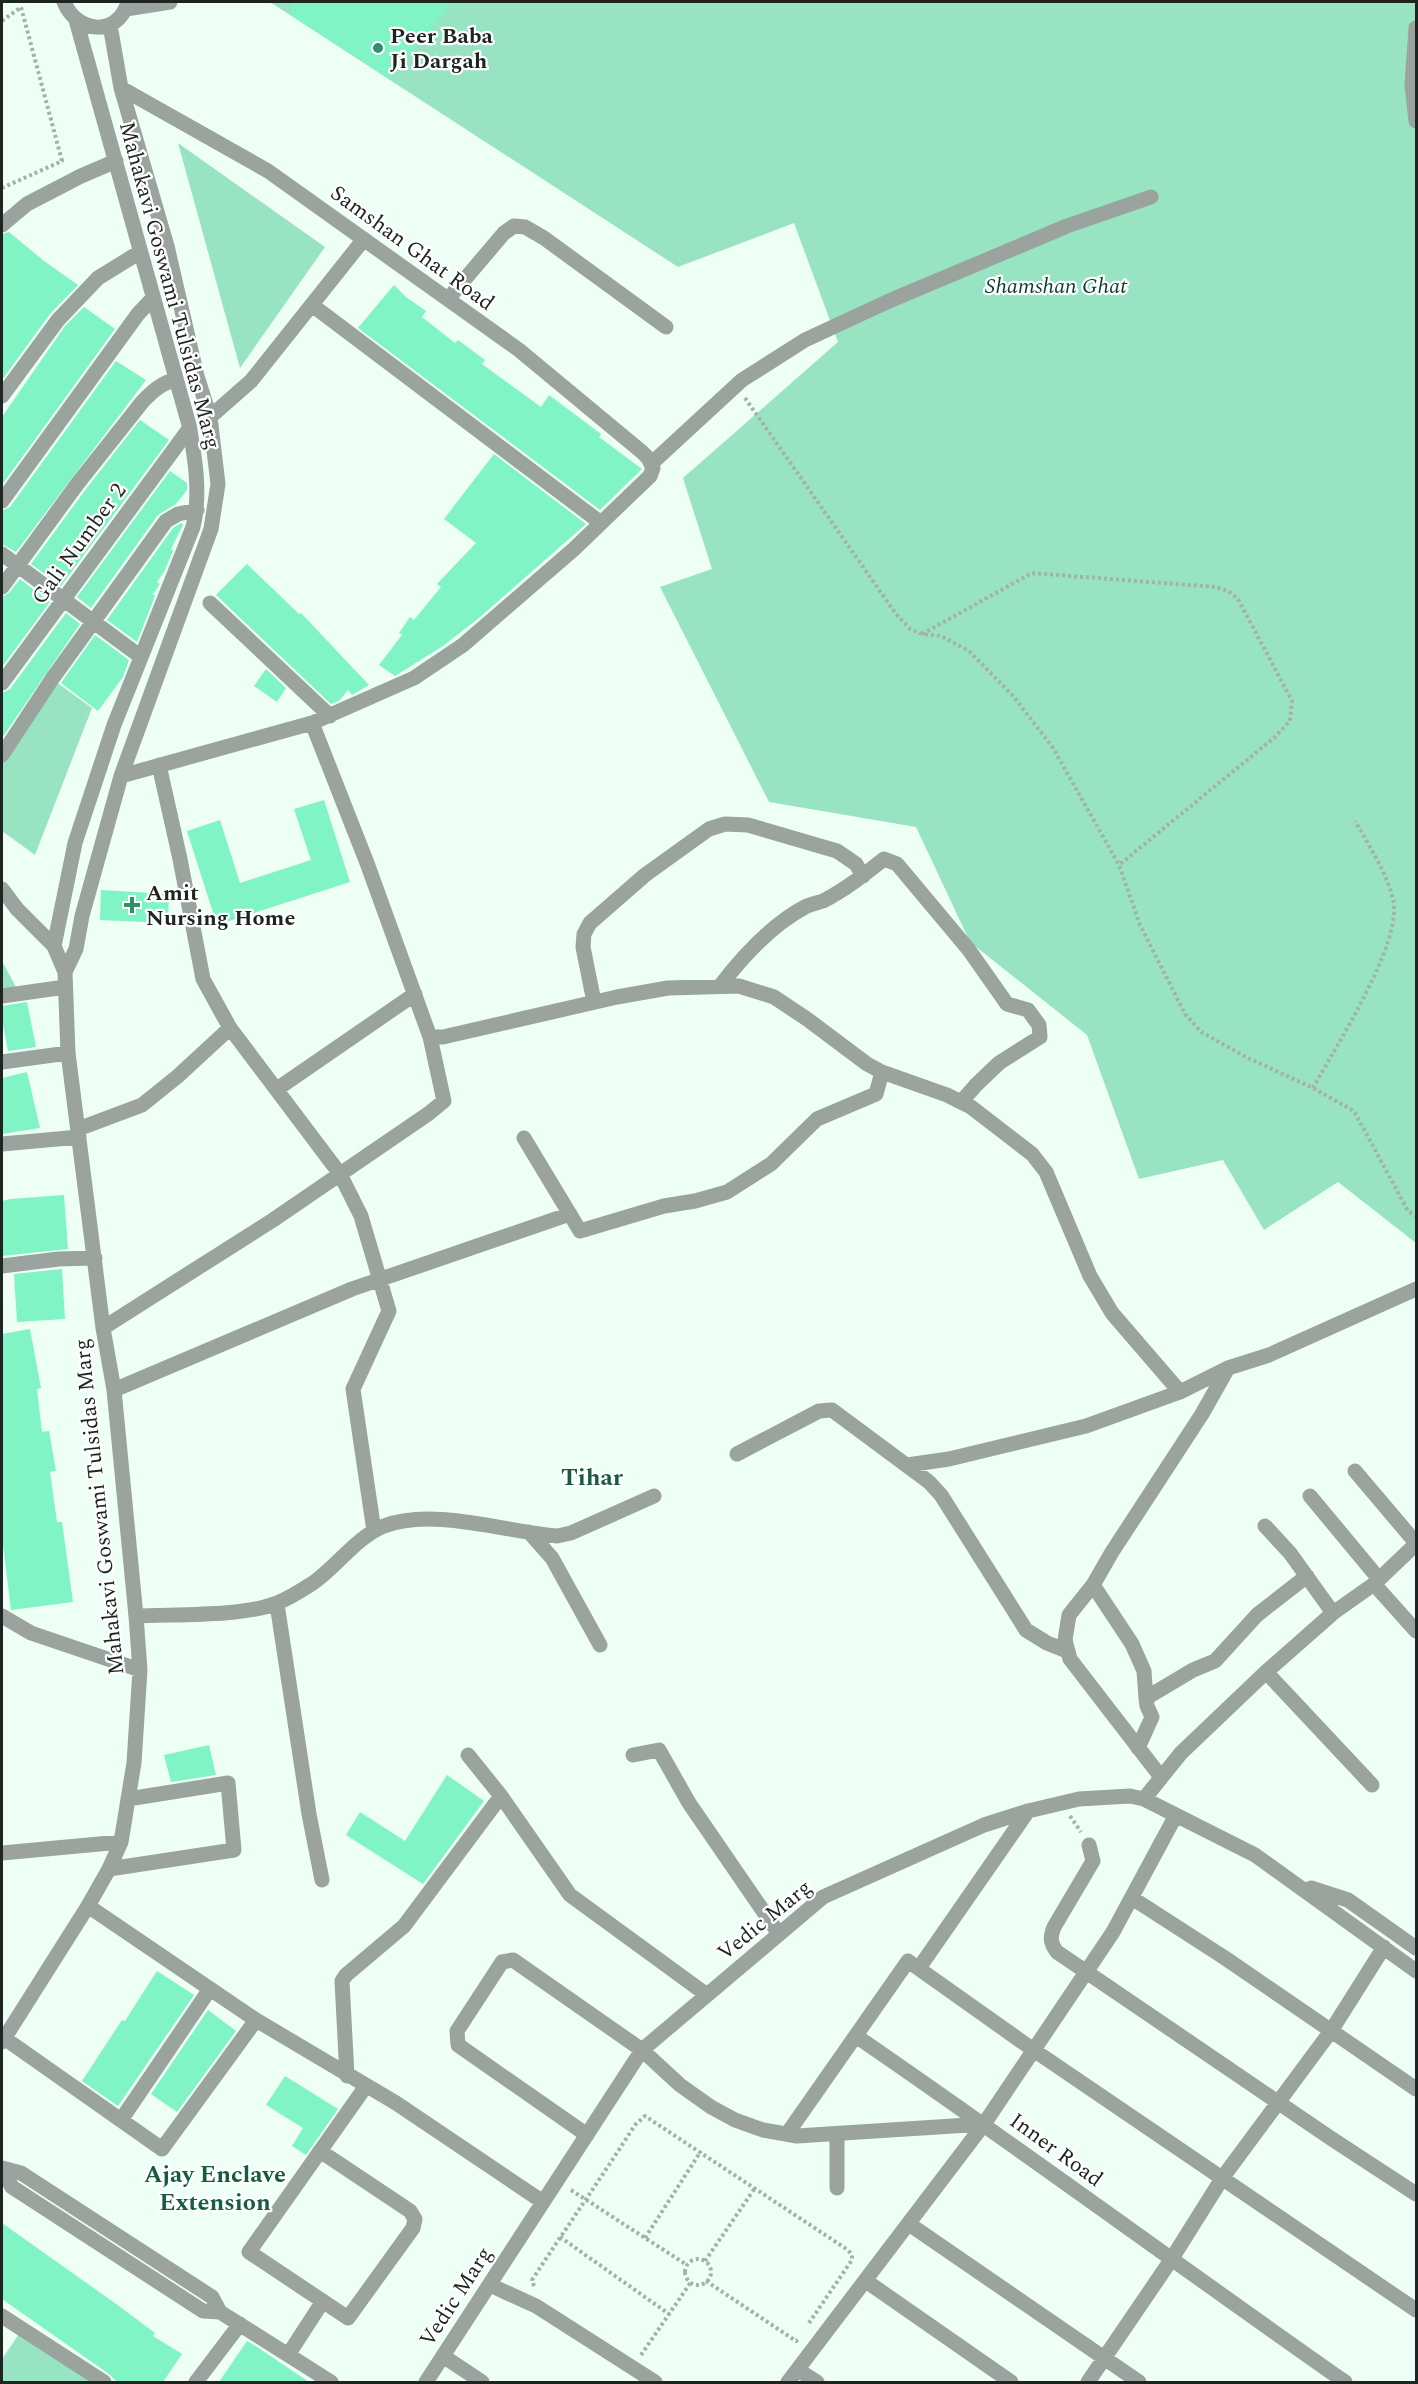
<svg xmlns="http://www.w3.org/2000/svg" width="1418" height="2384" font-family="Spectral,serif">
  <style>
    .green { fill: #98e4c2 }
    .building { fill: #80f4c4 }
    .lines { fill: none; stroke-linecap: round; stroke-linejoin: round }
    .path { stroke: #a4b1aa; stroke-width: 4; stroke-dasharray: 3 3; stroke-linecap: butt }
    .minor { stroke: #9aa39e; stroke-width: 15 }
    .poi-dot { fill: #2d916c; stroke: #fff; stroke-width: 2 }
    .labels { text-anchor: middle; stroke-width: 4.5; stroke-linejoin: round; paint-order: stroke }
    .poi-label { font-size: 22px; font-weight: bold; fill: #1d2421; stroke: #fff; text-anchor: start }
    .street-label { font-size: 22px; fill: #1d2421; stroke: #fff }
    .park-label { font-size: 22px; font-style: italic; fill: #0b3f2d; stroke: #fff }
    .neighbourhood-label { font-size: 24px; font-weight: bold; fill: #165c43; stroke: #fff }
  </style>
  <rect width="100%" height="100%" fill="#eefff6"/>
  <path class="green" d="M270,2H1416V1243L1338,1182L1264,1230L1223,1160L1139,1179L1087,1035L970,942L916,827L769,802L660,587L712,569L683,478L838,342L794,223L678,267Z
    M178,143L325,247L240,368Z
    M52,679L92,708L35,855L2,831V759Z
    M2,961L17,989L2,990Z
    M23,2328L98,2382H2V2359Z"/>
  <path class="building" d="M290,2H453L390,79L292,16Z
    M9,232L44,261L78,285L50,314L2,380V234Z
    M394,285L406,297L426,311L422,317L455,343L458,340L485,360L482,364L541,407L549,395L601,434L599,437L642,469L600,510L358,328Z
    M84,307L115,329L2,485V417L65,326Z
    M116,361L146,380L16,552L2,544V511L10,507Z
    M140,420L169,440L61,586L31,564L86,489Z
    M494,454L586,524L480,617L443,646L395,676L379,665L402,635L399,633L410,617L414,620L441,587L437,584L476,543L444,519Z
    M170,471L187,483V490L176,504L158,515L91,608L77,597Z
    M181,523L183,525L171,549L173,551L164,572L157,582L160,584L153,594L155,596L137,642L107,620L173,528Z
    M247,564L299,614L301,613L369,685L352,695L348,690L339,701L331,704L216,595Z
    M20,579L50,602L2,667V597L9,593Z
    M66,613L80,624L2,738V693L10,689Z
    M95,635L129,660L123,677L98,711L61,683Z
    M266,669L286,688L277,702L254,686Z
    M324,800L350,882L217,925L187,831L220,820L240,883L311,860L294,809Z
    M101,890L169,894L168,923L100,920Z
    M27,1002L36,1047L8,1051L2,1019V1006Z
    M27,1072L40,1128L2,1134V1078Z
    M64,1195L68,1249L2,1256V1201L10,1199Z
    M62,1269L65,1319L17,1322L14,1274Z
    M30,1329L41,1388L37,1389L42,1432L49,1431L56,1471L50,1472L57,1522H62L73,1602L11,1610L2,1537V1334Z
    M209,1745L216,1775L171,1782L164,1755Z
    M447,1775L484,1801L423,1884L346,1835L360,1812L405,1841Z
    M157,1971L194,1995L118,2106L82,2081L122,2020L125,2021Z
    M208,2010L236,2031L177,2112L151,2094Z
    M285,2076L338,2109L306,2155L292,2146L303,2128L266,2105Z
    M2,2223L119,2306L155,2333L153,2336L182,2354L163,2382H117L109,2374L2,2299Z
    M247,2341L254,2345L309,2382H219Z"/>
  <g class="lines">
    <path class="path" d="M2,21L21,7L62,161L2,188
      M745,398L896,614L910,629L922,634L941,636L969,651L1014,697L1053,748L1119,865L1140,925L1185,1014L1201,1032L1246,1057L1313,1088L1354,1111L1408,1211L1416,1216
      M922,634L1032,573L1216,587L1228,591L1238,599L1292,701L1290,721L1275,737L1119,865
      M1313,1088C1335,1048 1404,941 1393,899C1386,871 1369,846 1355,821
      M1070,1816L1081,1832
      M571,2190L687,2265
      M560,2237L669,2314
      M645,2238L701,2151
      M685 2272a13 13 0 1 1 26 0a13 13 0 1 1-26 0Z
      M705,2261L755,2188
      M706,2281L796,2341L798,2340
      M534,2286L532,2280C566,2228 601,2178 635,2125L645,2116L848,2250L852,2255V2260L809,2323
      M641,2355L691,2282"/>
    <path class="minor" d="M64,2C77,34 118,37 128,2
      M126,9L170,2
      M1416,28L1412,85L1416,121
      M121,88L268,171L519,350L642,452L648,458L653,468L650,476L574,549L463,645L414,678L312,723L121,776
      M2,225L27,204L81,176L116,161
      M448,299L504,233L514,226L525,227L544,238L666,327
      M312,305L601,523
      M2,396L58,320L98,278L140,252
      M210,417L251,381L364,239
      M652,463L742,380L805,340L889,301L1067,226L1151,197
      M2,501L138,314L153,298
      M2,554L141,657
      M2,587L78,483L143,401C152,392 162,382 176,380
      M210,603L330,716
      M2,683L189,429
      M312,723L367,863L430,1037
      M2,755L52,679L166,521L178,514L197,510
      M159,765L180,859L203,979L230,1028L340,1174L361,1216L389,1311L353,1389L374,1531
      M2,889L17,909L54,946
      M65,972L76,949L82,916L121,776L211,529L218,484L210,417L197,376L167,246L121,88L110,25
      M720,986C743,956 771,925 805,907C811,904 817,903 823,901C845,890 865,874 884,859L897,864L969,950L1007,1004L1028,1010L1039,1025L1040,1037L999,1063L976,1085L961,1102
      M2,996L65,987
      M594,1002L583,947L584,934L590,923L645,875L709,829L725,824L748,825L837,851L856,864L863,876
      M2,1062L68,1053
      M277,1089L415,994
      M78,1129L142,1105L178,1076L230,1028
      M524,1138L580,1231L664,1206L695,1201L727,1192L771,1164L817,1119L876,1094L882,1072
      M2,1144L79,1137
      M2,1266L59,1259L95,1258
      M103,1328L273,1220L428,1114L444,1101L430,1037H443L617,997L668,988L739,986L774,997L807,1019L867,1064L882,1072L947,1095L971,1107L1032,1154L1046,1172L1090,1276L1112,1313L1180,1392L1228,1368
      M114,1390L352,1289L570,1214
      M737,1454L819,1411L832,1410L929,1482L941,1495L1026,1630L1047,1643L1067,1651
      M907,1465L949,1459L1086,1426L1180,1392
      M1355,1471L1416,1543
      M1310,1496L1379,1579
      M1265,1526L1290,1553L1333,1613
      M529,1532L552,1558L600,1645
      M1374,1584L1416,1631
      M1093,1585L1132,1644L1144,1671L1146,1698
      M277,1604L309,1814L322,1880
      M2,1616L31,1633L140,1670
      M136,1616C175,1614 243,1617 277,1603C290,1598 302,1590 313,1583C337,1566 358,1536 384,1526C432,1507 507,1532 557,1536L571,1533L654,1496
      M1266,1672L1372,1785
      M1138,1748L1152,1717L1147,1706L1146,1698L1193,1670L1215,1661L1257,1615L1307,1576
      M468,1755L501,1796L570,1895L707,1995
      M633,1755L659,1750L689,1803L779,1934
      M1161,1777L1070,1659L1065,1640L1069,1615L1093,1585L1112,1552L1202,1414L1228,1368L1269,1355L1416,1289
      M1144,1799L1181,1753L1266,1672L1333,1613L1374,1584L1416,1544
      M1089,1845L1093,1861L1054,1927C1050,1937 1050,1943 1057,1952L1332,2139L1416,2194
      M2,1853L121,1842
      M109,1869L234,1850L228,1783L128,1799
      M1311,1888L1348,1900L1416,1948
      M1132,1898L1225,1958L1416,2089
      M88,1906L256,2020L396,2103L543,2202
      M919,1968L1028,1811
      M856,2036C1021,2149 1182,2268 1345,2382
      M4,2038L162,2149L256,2020
      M2,2042L88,1906L109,1869L121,1842L134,1763L140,1670L136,1616L114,1390L103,1328L68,1053L65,972L54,946L75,843L114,725L193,527C201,494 195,458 189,425L76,20
      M347,2076L342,1981L346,1975L404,1926L501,1796
      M121,2120L210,1989
      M787,2134L908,1961L1035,2051L1416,2310
      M837,2134V2188
      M587,2135L458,2045L457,2031L502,1962L513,1960L642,2050L680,2085L711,2107L735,2120L763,2130L797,2136L984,2124
      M320,2151L410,2211L415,2219L413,2228L348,2318L249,2252L366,2086
      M2,2168L21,2173L212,2297L220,2312
      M2,2169L12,2187L203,2311L220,2312L331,2382
      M909,2224L1139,2382
      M866,2281L1011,2382
      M490,2285L536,2306L655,2382
      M2,2316L104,2382
      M288,2355L323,2301
      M443,2356L482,2382
      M798,2370L817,2382
      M196,2382L240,2324
      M426,2382L642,2050L823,1897L984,1825L1028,1811L1079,1799L1130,1796L1144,1799L1255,1855L1416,1971
      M788,2382L984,2124L1113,1932L1176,1815
      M1088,2382L1171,2260L1223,2177L1331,2031L1384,1947"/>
  </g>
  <g class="poi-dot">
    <circle cx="378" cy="48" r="6"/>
    <path d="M129 896h6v6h6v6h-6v6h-6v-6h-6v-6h6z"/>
  </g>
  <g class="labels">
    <g class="poi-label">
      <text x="390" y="43">Peer Baba<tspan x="390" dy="25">Ji Dargah</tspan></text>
      <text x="146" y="900">Amit<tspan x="146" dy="25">Nursing Home</tspan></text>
    </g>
    <g class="street-label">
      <text transform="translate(413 247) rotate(36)" y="8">Samshan Ghat Road</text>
      <text transform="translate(171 285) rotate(75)" y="8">Mahakavi Goswami Tulsidas Marg</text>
      <text transform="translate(78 543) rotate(-54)" y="8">Gali Number 2</text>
      <text transform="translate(98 1507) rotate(-96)" y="8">Mahakavi Goswami Tulsidas Marg</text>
      <text transform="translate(764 1919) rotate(-39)" y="8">Vedic Marg</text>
      <text transform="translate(1057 2149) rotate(36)" y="8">Inner Road</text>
      <text transform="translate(455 2296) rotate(-57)" y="8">Vedic Marg</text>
    </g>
    <g class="park-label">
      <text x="1056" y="293">Shamshan Ghat</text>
    </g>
    <g class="neighbourhood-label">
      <text x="592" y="1485">Tihar</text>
      <text x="215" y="2182">Ajay Enclave<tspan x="215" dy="28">Extension</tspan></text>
    </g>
  </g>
  <rect width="1418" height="2384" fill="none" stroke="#1d2421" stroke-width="6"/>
</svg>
